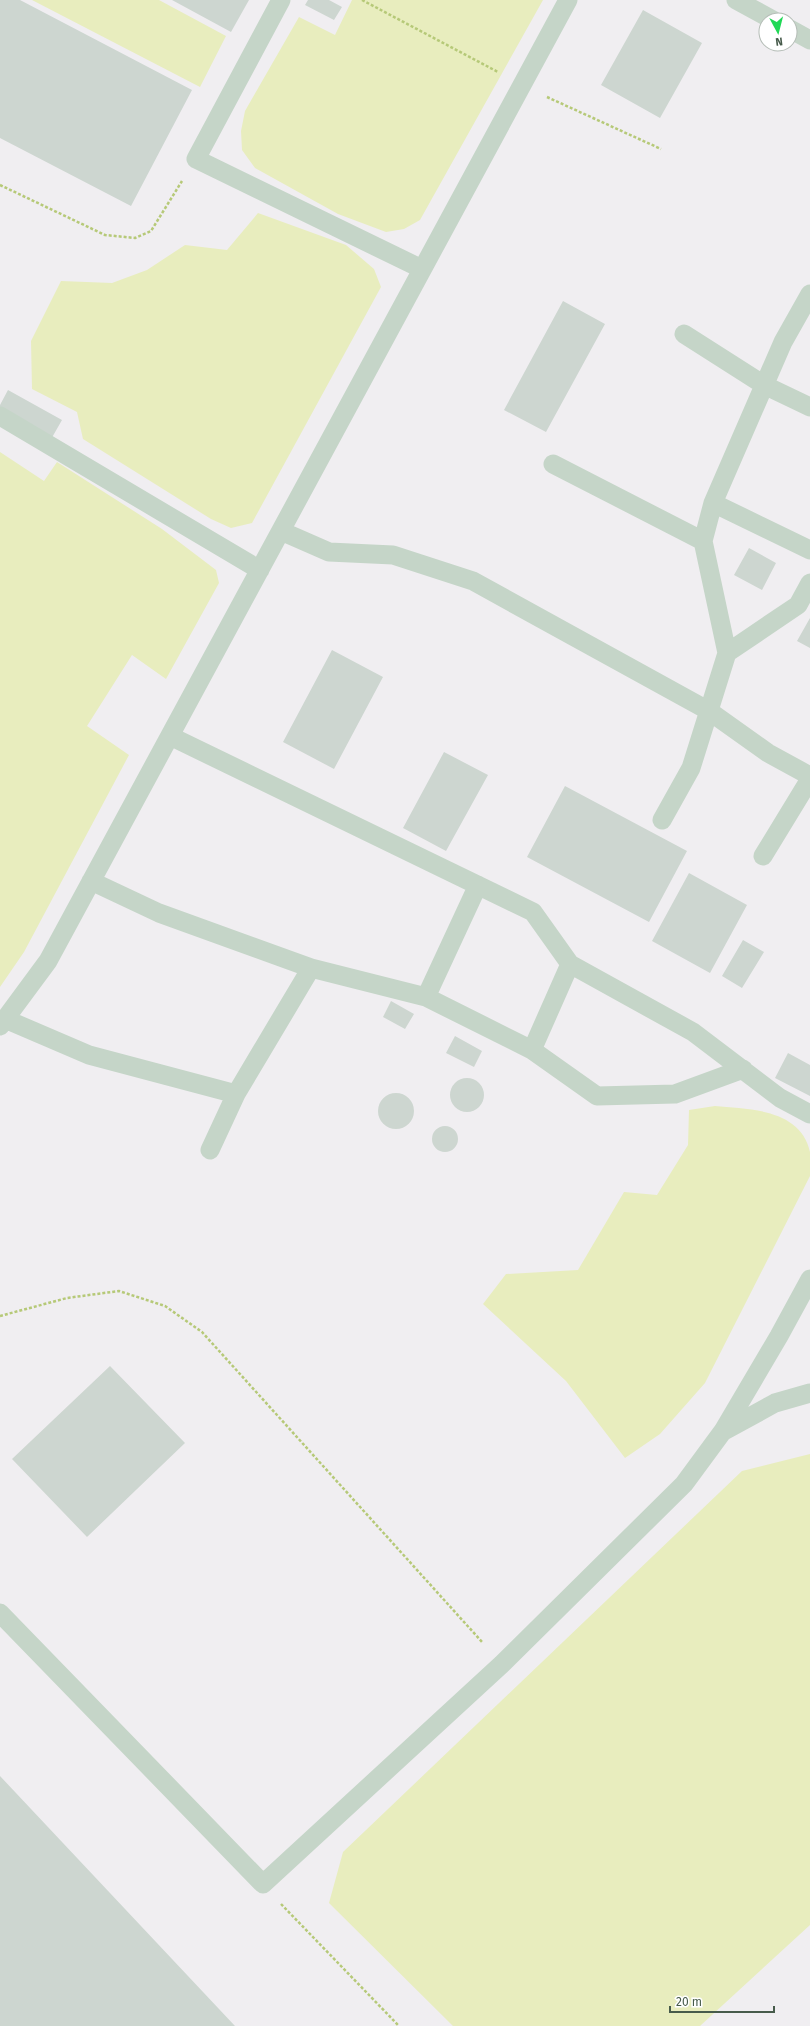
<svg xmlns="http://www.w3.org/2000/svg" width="810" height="2026" font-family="'Fira Sans',sans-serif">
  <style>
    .green { fill: #e8edbe }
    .building { fill: #cdd6d0 }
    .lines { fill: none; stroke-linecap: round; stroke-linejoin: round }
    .path { stroke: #b6c978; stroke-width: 2.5; stroke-dasharray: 3 2; stroke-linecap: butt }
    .lane { stroke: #c5d5c8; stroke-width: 19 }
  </style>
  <rect width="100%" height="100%" fill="#f0eef1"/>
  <path class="green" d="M32,0H159L226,36L200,87Z
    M352,0H543L420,220L404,229L386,232L338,214L255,168L242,150L241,131L245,111L299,17L335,35Z
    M258,213L346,245L374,269L381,287L252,523L231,528L211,519L83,439L77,412L32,389L31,341L61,281L112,283L147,270L185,245L227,250Z
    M0,452L44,481L57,462L162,529L216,570L219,583L166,679L132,655L87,726L129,755L24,952L0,987Z
    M715,1106C749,1109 801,1109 810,1152C810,1159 810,1168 810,1176L705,1383L660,1434L625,1458L566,1381L483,1304L506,1274L578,1270L624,1192L657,1195L688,1145L689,1110Z
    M810,1454V1925L700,2026H453L329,1903L343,1852L742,1471Z"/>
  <path class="building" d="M0,0H20L192,90L131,206L0,138Z
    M172,0H249L231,32Z
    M308,0H329L342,7L334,20L305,5Z
    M643,10L702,43L660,118L601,85Z
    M563,301L605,324L546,432L504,410Z
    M8,390L62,420L46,448L0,424V405Z
    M749,548L776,563L762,590L734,575Z
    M810,618V648L797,641Z
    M332,650L383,677L334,769L283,742Z
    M444,752L488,775L446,851L403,828Z
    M565,786L687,851L649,922L527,857Z
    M689,873L747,905L710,973L652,941Z
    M743,940L764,952L742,988L722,976Z
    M391,1001L414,1014L405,1029L383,1017Z
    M455,1036L482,1051L474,1067L446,1053Z
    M788,1053L810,1065V1096L775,1078Z
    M450 1095a17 17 0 1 1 34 0a17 17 0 1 1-34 0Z
    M378 1111a18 18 0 1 1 36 0a18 18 0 1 1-36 0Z
    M432 1139a13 13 0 1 1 26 0a13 13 0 1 1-26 0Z
    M110,1366L185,1443L87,1537L12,1459Z
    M0,1776L235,2026H0Z"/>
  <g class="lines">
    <path class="path" d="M362,0L498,72
      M547,97L661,149
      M0,185L105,235L135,238L151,231L182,181
      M0,1316L67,1298L119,1291L165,1306L202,1332L483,1643
      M281,1904L399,2026"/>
    <path class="lane" d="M281,0L196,159L422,269
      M736,0L773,20
      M790,29L810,40
      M684,334L764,385L810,407
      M0,416L260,570
      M553,464L703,541
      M713,503L810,550
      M281,531L329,552L393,555L473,581L709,711L768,753L810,776
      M727,653L798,605L810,583
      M170,736L533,912L570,964L693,1032L780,1098L810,1114
      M662,820L691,768L727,653L703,541L713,503L783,342L810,294
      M763,856L810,779
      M91,881L159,913L311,968L426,997L532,1050L597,1096L675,1094L743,1069
      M426,997L478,885
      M5,1019L89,1055L236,1094
      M0,1026L48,961L568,0
      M532,1050L570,964
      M210,1150L236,1094L311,968
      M724,1431L775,1403L810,1393
      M0,1613L263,1884L502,1664L684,1484L723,1431L779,1336L810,1279"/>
  </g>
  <g transform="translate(778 32) rotate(173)"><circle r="19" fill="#ffffff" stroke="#b5bdb7"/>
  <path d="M0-3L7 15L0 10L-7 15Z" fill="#21d856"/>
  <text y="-6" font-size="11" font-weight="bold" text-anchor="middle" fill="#475b4b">N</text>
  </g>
  <path d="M670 2006v6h104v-6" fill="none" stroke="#475b4b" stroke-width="2"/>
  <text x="676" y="2006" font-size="12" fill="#475b4b" stroke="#ffffff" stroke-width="3" paint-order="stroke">20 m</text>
</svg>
